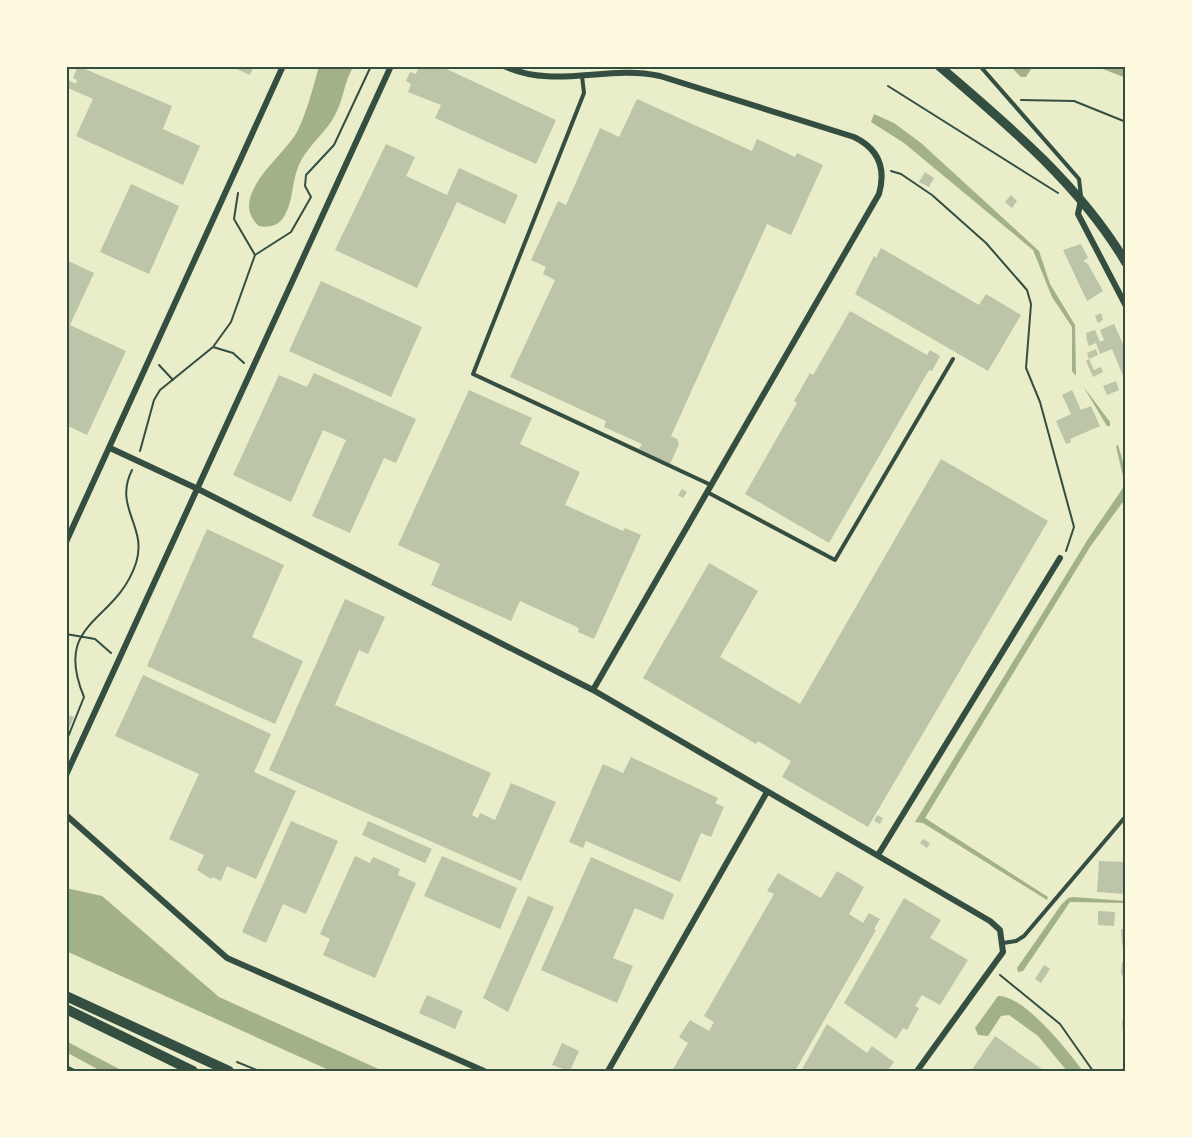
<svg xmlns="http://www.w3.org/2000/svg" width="1192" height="1137" font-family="'Public Sans',sans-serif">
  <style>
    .water { fill: #a3b18a }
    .building { fill: #bcc5a7 }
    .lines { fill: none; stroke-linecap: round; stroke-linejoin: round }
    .path { stroke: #344e41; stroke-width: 2 }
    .service { stroke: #344e41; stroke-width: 4 }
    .minor { stroke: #344e41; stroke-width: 6 }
    .tertiary { stroke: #344e41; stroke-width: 9 }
    .secondary { stroke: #344e41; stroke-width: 10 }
    .neatline { fill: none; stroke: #344e41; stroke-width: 2 }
  </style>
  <rect width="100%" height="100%" fill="#e9edc9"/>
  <path class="water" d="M319,66H354C344,81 344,98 336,113C328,131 308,145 299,165C291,183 294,202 283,218C278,226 267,228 259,226C226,197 284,156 297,132C307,112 313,88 319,66Z
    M1010,66H1033L1026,77H1021Z
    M1095,66H1126V78Z
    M874,114L894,123L921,143L1039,251L1050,284L1075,325L1076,376L1072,371V327L1052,297L1033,250L904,143L871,122Z
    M1083,386L1110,422V426H1107Z
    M1118,445L1126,472V502L1122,503L1090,547L925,818L1048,897L1047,900L923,823L915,822L1088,539L1125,485L1116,446Z
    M66,888L102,896L219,997L383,1071H331L66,951Z
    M1073,897L1126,901V903L1070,902L1023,971L1018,972L1017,968L1061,905L1068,898Z
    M998,996C1024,995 1068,1051 1083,1071H1067L1038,1036L1009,1015L1001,1016L988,1036L978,1035L975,1028Z
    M66,1041L123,1071H101L66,1052Z"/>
  <path class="building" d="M78,66L172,106L163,129L200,146L183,185L76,136L93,99L66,87V79L76,84L77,80L73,78Z
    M230,66H254L250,75Z
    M419,66H440L556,120L536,164L435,118L441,105L408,92L411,84L406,81L410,72L416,74Z
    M637,99L752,151L757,139L795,157L797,153L823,165L791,235L767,224L671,436L677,439L679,444L670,464L639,449L642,444L604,427L606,421L510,377L555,280L543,274L546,267L531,260L558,201L566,205L600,128L619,137Z
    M386,144L415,157L406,176L447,195L459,168L518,195L505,224L457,202L417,288L335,250Z
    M925,172L934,178L929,187L919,182Z
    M131,184L179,206L149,274L100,252Z
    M1011,195L1017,201L1012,208L1005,202Z
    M1081,244L1088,258L1083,261L1088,264L1103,291L1087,301L1063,250Z
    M881,248L979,305L986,294L1021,315L988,371L855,294L874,256L876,258Z
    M66,260L94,273L70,325L126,351L87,435L66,425Z
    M321,281L422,327L391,397L289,351Z
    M850,311L927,355L930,350L940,356L932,371L929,370L829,543L745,494L797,403L794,401L810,373L813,375Z
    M1101,313L1103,320L1098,323L1095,316Z
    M1114,324L1123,344L1126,343V383L1112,349L1100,354L1096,343L1089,346L1087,341L1086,333L1095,330L1100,342L1104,340L1100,330Z
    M1096,349L1098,355L1089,359L1087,353Z
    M1089,359L1094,370L1101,367L1103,372L1093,377L1086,361Z
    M314,373L416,419L396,463L384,458L350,533L312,516L346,440L323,430L291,502L233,475L279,375L307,387Z
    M1116,381L1119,390L1107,395L1103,386Z
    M469,390L532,418L520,444L580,472L565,505L623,531L625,528L641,535L594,639L578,632L579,628L520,601L511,621L431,585L440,564L398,545Z
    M1072,390L1081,410L1091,406L1100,426L1070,439L1071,442L1066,444L1056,421L1071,414L1062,395Z
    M941,459L1048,521L868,827L782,777L791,761L758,741L756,744L643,678L709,563L758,591L720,657L800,704Z
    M682,489L687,492L683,498L678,495Z
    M207,529L284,565L252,637L303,661L275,724L147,666Z
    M345,599L385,617L368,654L359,650L335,705L491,773L472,815L478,818L480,813L495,820L511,783L556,802L521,881L269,770Z
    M143,675L271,734L254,772L296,791L256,879L227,866L221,881L212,877L211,879L197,870L204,855L169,839L199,774L115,736Z
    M66,714L74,717L66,736Z
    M631,757L718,798L715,803L724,807L711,837L701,833L680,882L586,841L583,848L569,842L603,764L623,773Z
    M877,815L883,818L880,824L874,821Z
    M291,821L338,841L306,914L283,904L266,943L242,932Z
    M368,821L432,849L425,863L362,835Z
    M923,839L930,843L927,848L920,843Z
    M355,856L370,863L373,857L387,863L400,869L398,875L416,883L375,978L323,955L330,939L320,934Z
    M442,856L517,888L500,929L424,896Z
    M591,857L674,894L663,920L635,908L613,958L633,966L617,1003L541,970Z
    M1099,861L1126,862V894L1097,892Z
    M837,871L864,887L849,914L863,923L869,913L880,919L874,929L876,930L795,1071H672L688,1043L679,1037L690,1020L709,1031L714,1022L704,1016L774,894L767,891L778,873L821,898Z
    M528,896L554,907L508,1012L483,998Z
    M904,898L941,920L930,938L968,960L940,1005L922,995L915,1006L919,1008L907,1030L903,1028L896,1039L844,1003Z
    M1098,911L1115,912L1114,926L1098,925Z
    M1121,929H1126V945H1122Z
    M1122,962H1126V977H1123L1121,973Z
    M1044,965L1050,969L1041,983L1035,979Z
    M427,995L463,1011L455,1029L419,1013Z
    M1124,996H1126V1008H1123Z
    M1122,1021H1126V1033H1123Z
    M827,1024L867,1053L872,1046L894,1062L887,1071H801Z
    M995,1036L1043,1070L1042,1071H971Z
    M562,1043L579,1051L570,1071L552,1065Z"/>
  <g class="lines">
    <path class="path" d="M888,86L1058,193
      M1021,100L1074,101L1126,122
      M891,171L901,174L932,195L986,243L1027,290L1031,304L1026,368L1040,402L1074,527L1066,551
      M238,193L234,219L255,255
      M213,347L233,353L244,363
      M159,365L173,380
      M140,451L154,400L160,390L213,347L231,322L255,255L291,232L311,197L305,186L306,175L334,145L371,66
      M66,634L95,639L111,653
      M66,742L84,697C52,620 116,624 136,563C148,526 113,508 132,470
      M1000,975L1060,1024L1093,1071
      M237,1062L259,1071
      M66,1066L76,1071"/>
    <path class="service" d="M980,66L1079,179L1081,196
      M582,76L584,93L473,374L711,485
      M707,492L835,560L953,359
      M1003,943L1016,941L1024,936L1126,816"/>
    <path class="minor" d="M504,66C555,90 607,64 660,76L854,137C879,149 886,169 879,194L593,690
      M1081,200L1078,214L1126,306
      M110,448L198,489L593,690L990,921L1000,930L1003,952L917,1071
      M66,542L283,66
      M66,775L391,66
      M66,815L227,958L484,1071
      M878,855L1060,558
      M608,1071L767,792"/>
    <path class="tertiary" d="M939,66C1007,124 1081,186 1126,263"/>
    <path class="secondary" d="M66,996L229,1071
      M66,1009L193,1071"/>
  </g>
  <rect width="1192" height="1137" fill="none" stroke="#fefae0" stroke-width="135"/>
  <rect x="68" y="68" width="1056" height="1002" class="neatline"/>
</svg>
